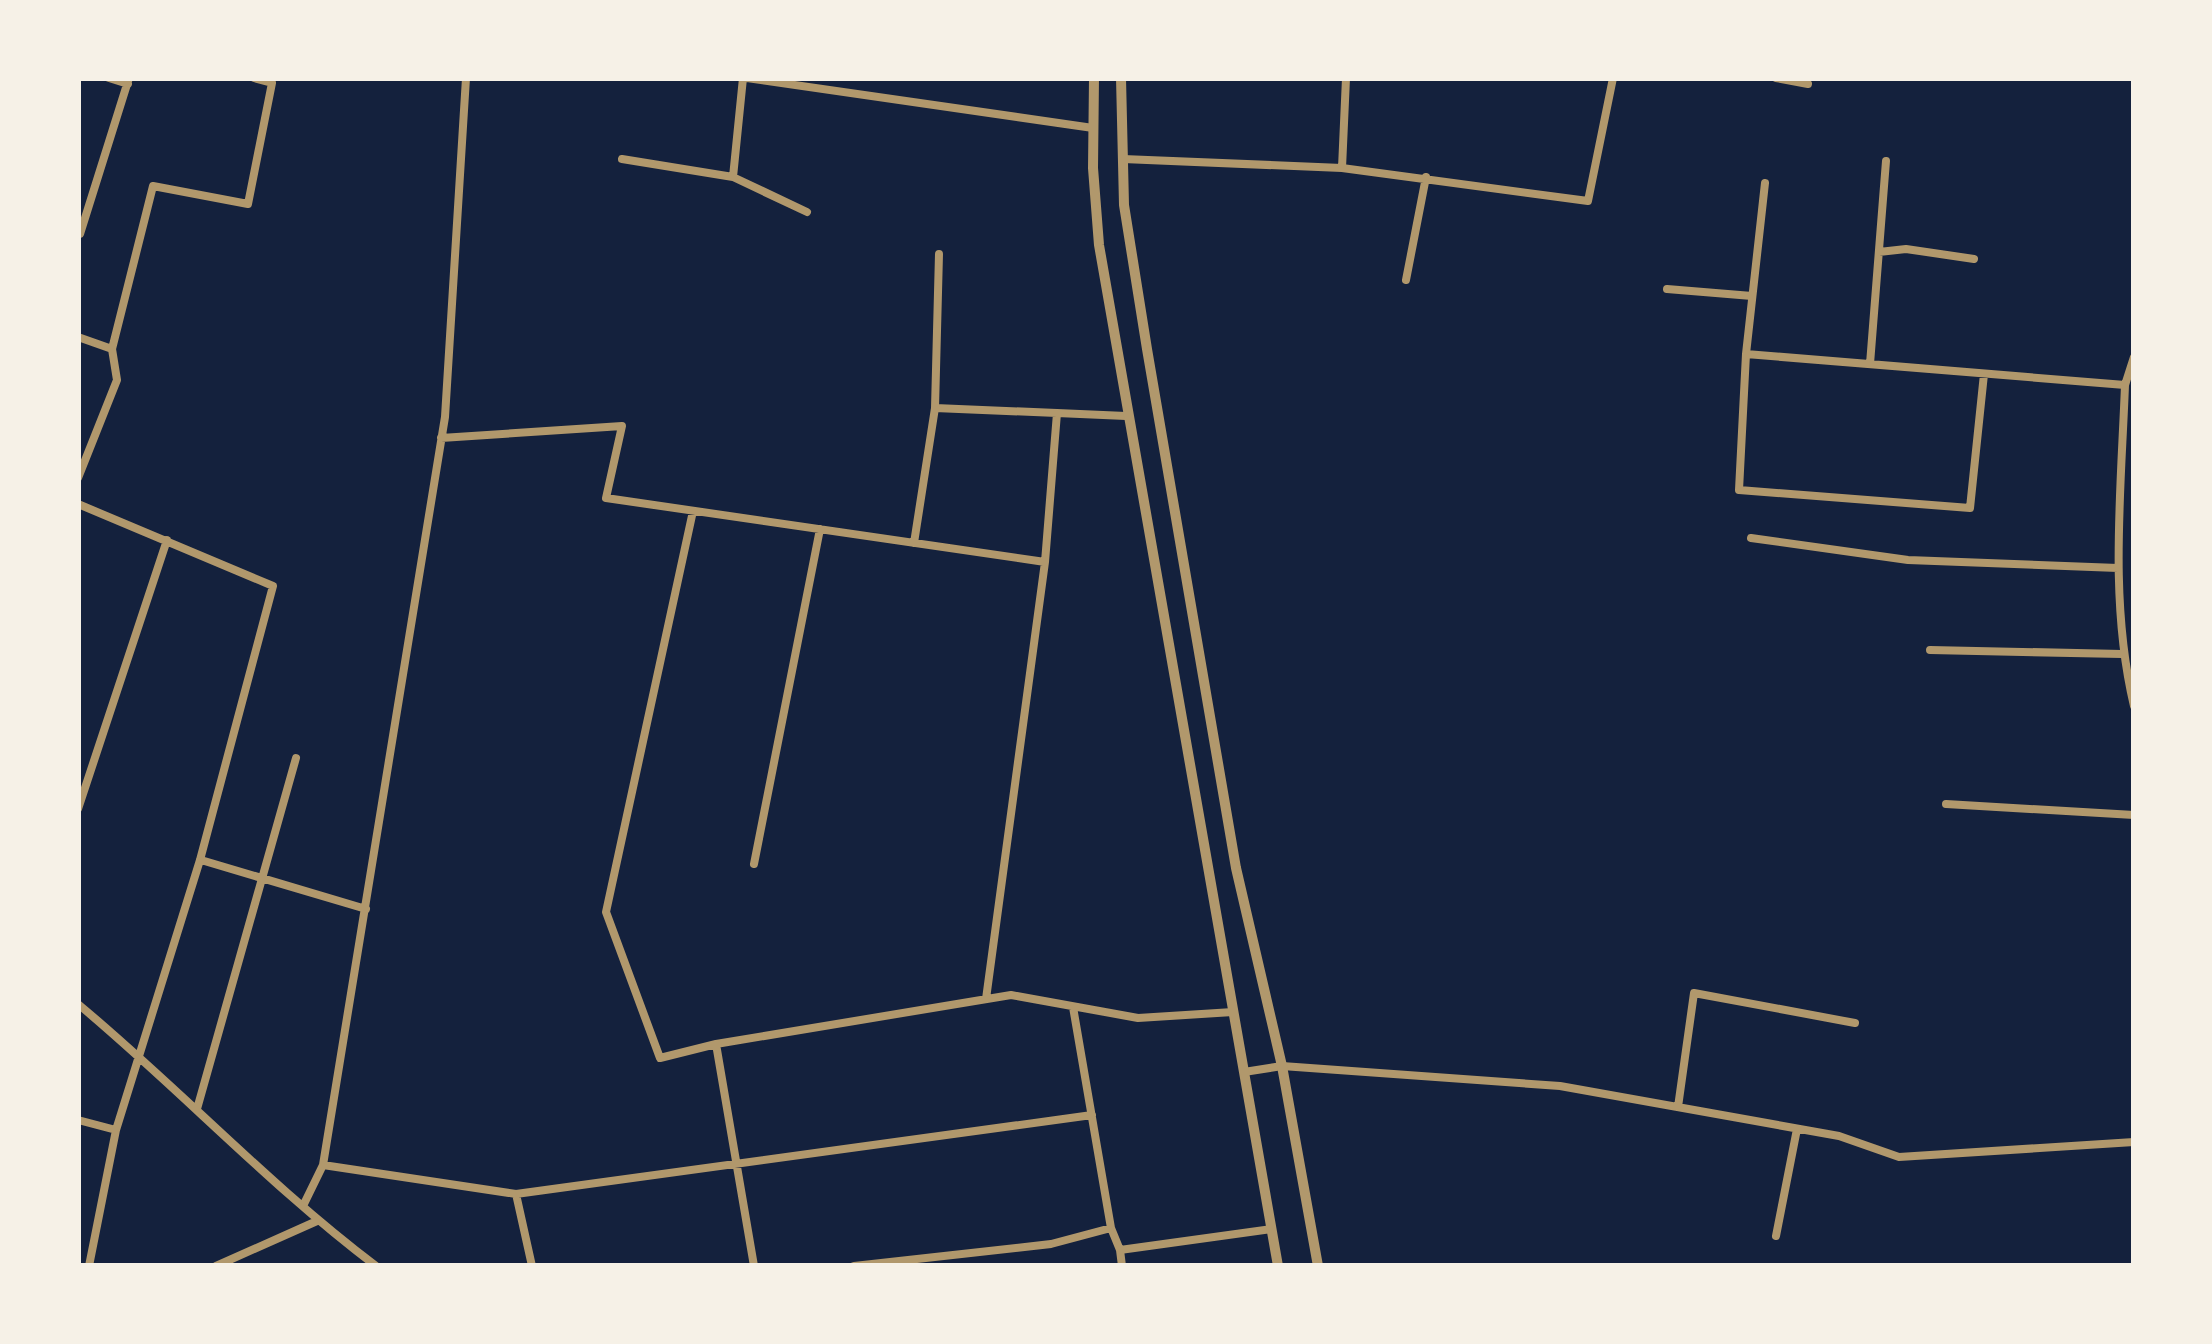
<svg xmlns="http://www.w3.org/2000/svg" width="2212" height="1344" font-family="'Work Sans',sans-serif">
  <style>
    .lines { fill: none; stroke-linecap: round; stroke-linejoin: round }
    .minor { stroke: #b1986c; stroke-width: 8 }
    .tertiary { stroke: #b1986c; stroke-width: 10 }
  </style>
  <rect width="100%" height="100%" fill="#14213d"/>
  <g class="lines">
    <path class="minor" d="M109,78L128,84
      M747,78L1093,128
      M1776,78L1808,84
      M622,159L733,177L807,212
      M1123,159L1342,168L1588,201L1613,78
      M1342,168L1346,78
      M733,177L743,78
      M1765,183L1746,354L1739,490L1970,508L1984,374
      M80,234L129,78
      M1879,252L1906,249L1974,259
      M1406,280L1426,177
      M1667,289L1752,296
      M78,337L112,349
      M1746,354L2125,385
      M2134,357L2125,385C2121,492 2109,601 2134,706
      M1870,364L1886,161
      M935,408L1057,413
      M441,438L622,426L606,498L1045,562L1057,413L1126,416
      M78,478L117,380L112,349L153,186L248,204L272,83L254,78
      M78,504L273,586L200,860L116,1130L89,1266
      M693,511L606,912L660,1058L716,1044
      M1751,538L1908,560L2118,568
      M914,543L935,408L939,254
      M1930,650L2122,654
      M1946,804L2134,815
      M78,809L167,540
      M201,860L366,909
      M754,864L820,529
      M986,999L1045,562
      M78,1004C180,1089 271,1187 376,1266
      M1073,1007L1111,1228
      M1244,1072L1282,1066L1560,1086L1839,1136L1899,1157L2134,1142
      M1678,1107L1694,993L1855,1023
      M197,1109L296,758
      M78,1120L116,1130
      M323,1165L445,417L466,78
      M303,1206L323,1165L516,1194
      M1776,1236L1797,1129
      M1120,1250L1122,1266
      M216,1266L317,1221
      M532,1266L516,1194L1092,1115
      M754,1266L716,1044L1011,995L1138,1018L1233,1012
      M854,1266L1051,1244L1111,1228L1120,1250L1272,1229"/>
    <path class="tertiary" d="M1094,78L1093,168L1099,245L1278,1266
      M1121,78L1124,205L1147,349L1236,868L1282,1066L1318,1266"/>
  </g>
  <rect width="2212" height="1344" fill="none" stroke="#f6f1e7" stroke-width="162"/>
</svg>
